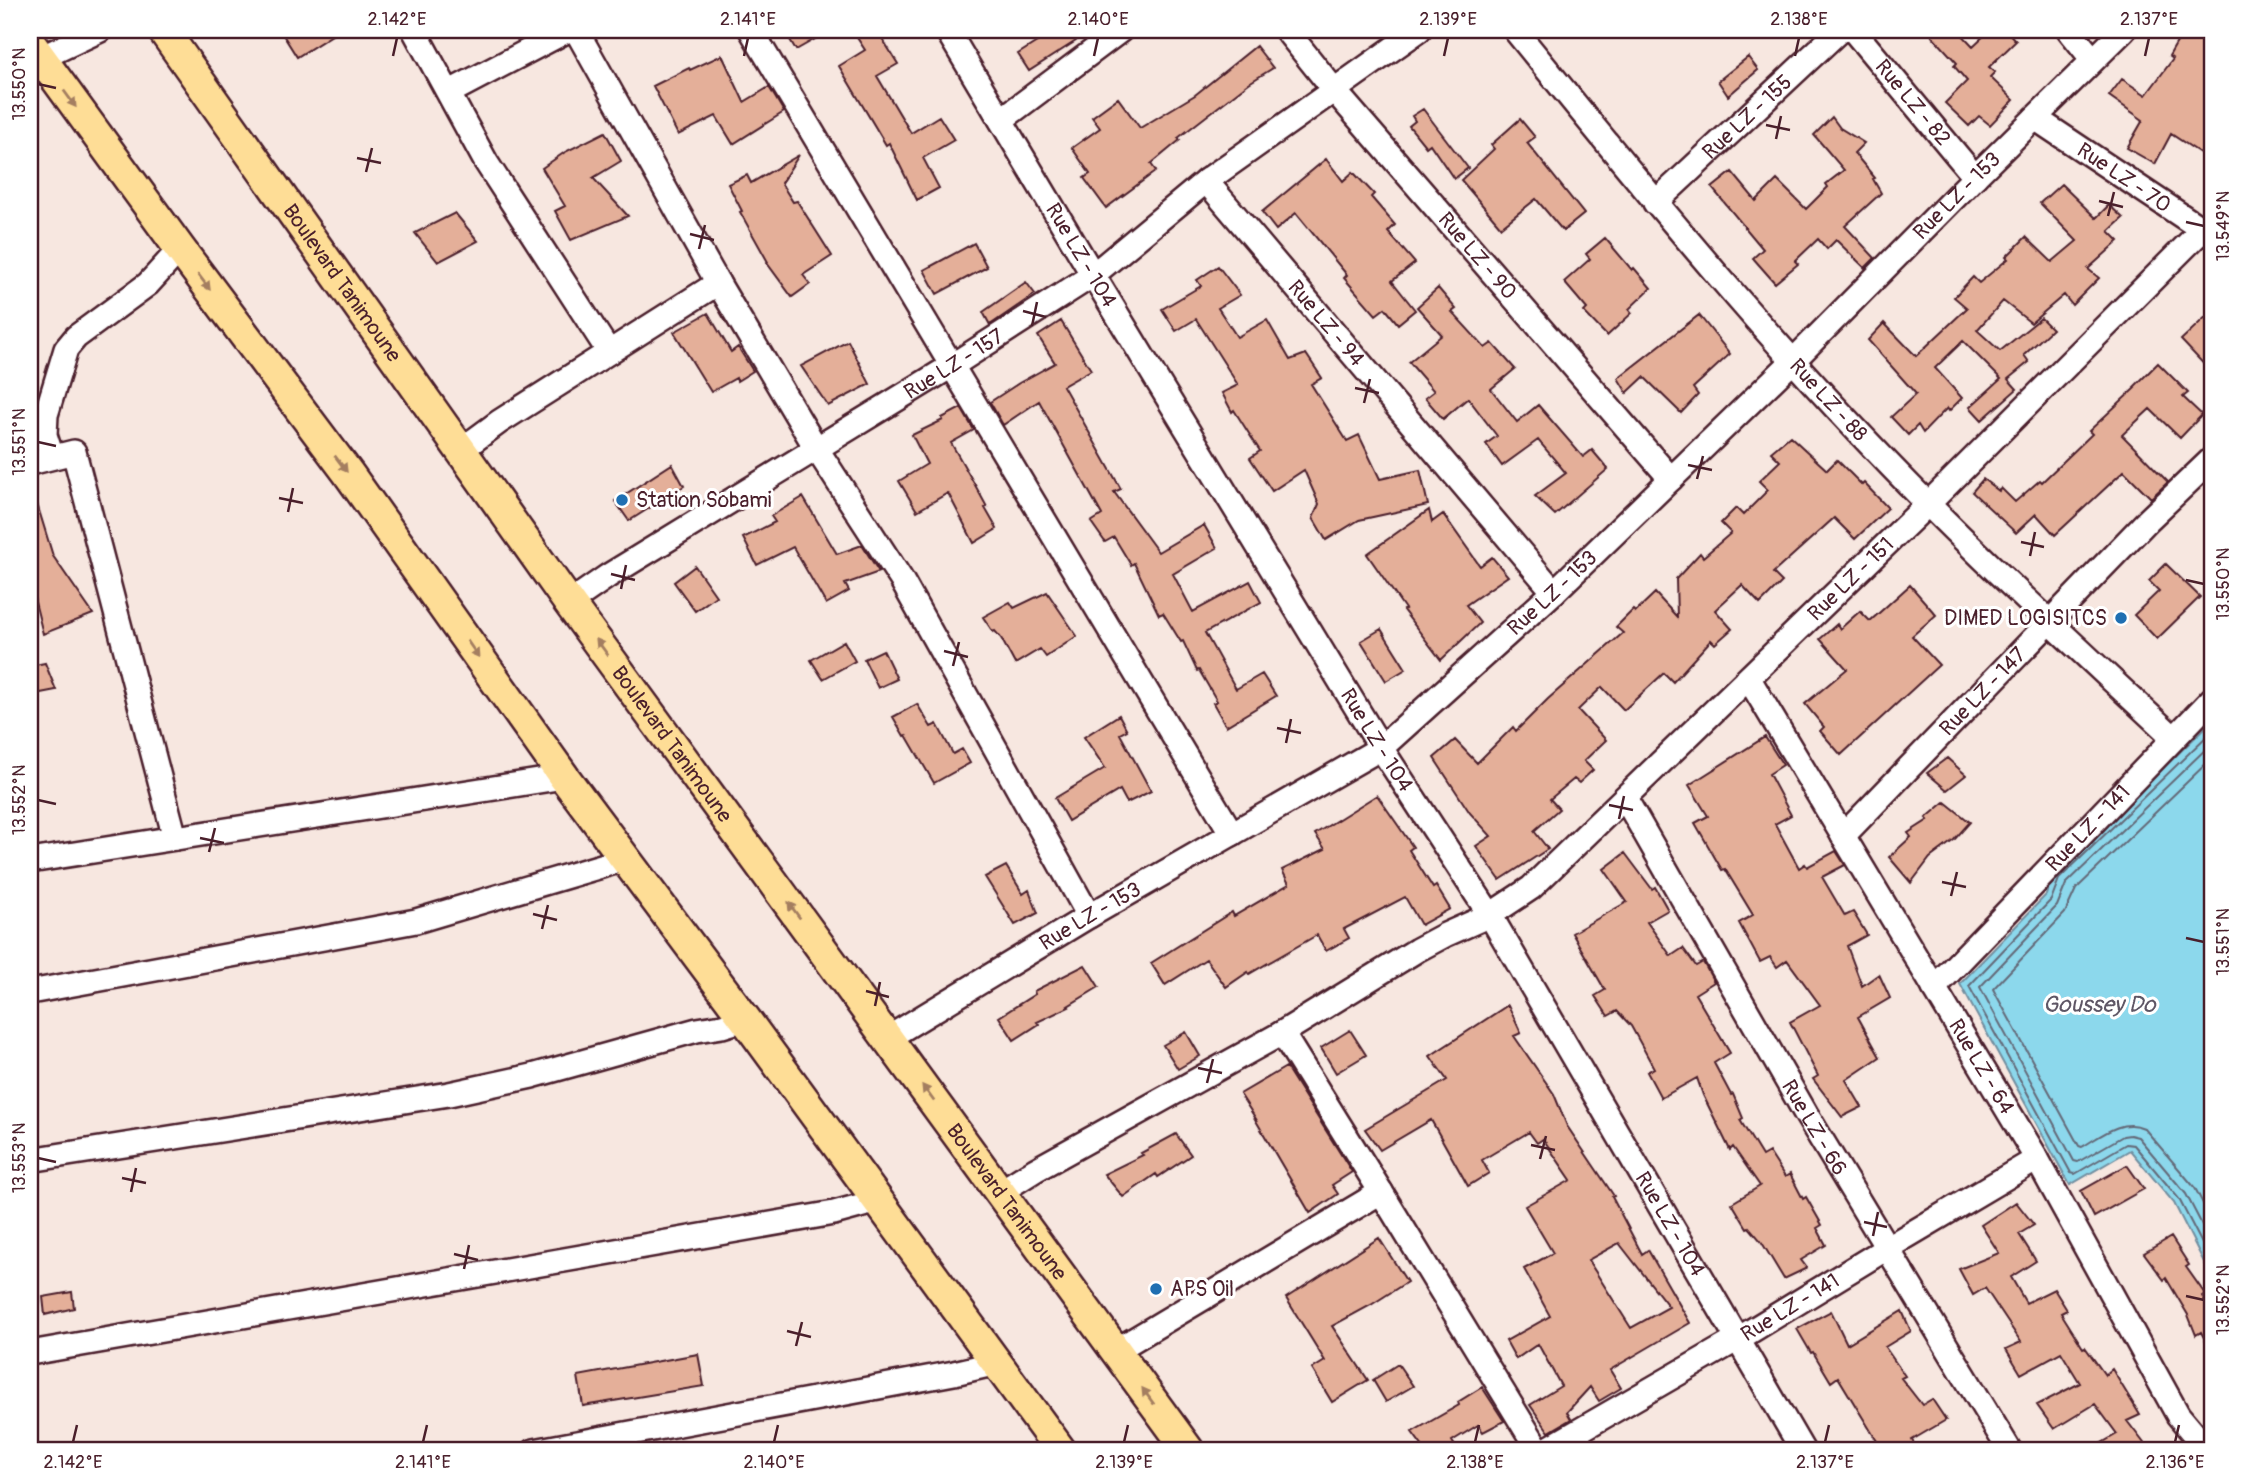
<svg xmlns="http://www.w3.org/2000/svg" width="2242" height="1481" font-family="Pangolin,sans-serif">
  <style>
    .water { fill: #8cd8ec; stroke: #728e9f; stroke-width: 2 }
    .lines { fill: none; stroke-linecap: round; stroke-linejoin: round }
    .shore { stroke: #646978; stroke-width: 2 }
    .building { fill: #e4af99; stroke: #4a1f2b; stroke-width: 2; fill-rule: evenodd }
    .minor-casing { stroke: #4a1f2b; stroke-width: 28 }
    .major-casing { stroke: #4a1f2b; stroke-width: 35 }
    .minor { stroke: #fff; stroke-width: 23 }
    .major { stroke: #fedd96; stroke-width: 30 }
    .oneway { fill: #a47e60 }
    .ticks { fill: none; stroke: #4a1f2b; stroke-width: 2.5 }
    .poi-dot { fill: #1f6fb2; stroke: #fff; stroke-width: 2.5 }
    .labels { text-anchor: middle; stroke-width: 6; stroke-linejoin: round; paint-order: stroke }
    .street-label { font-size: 21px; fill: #4a1f2b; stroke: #fff }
    .poi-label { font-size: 21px; fill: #4a1f2b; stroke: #fff; text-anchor: start }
    .water-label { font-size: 23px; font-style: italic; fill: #5e5665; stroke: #fff }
    .neatline { fill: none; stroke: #4a1f2b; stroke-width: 2.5 }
    .ticks-label { font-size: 18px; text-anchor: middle; fill: #4a1f2b }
  </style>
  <rect width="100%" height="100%" fill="#f7e7e0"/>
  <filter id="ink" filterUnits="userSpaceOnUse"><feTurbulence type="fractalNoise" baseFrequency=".0143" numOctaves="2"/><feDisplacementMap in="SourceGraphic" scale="14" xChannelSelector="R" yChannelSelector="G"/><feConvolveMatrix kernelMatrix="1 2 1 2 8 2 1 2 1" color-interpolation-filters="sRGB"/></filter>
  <g filter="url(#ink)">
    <path class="water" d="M2212,721V1278L2174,1203L2130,1150L2070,1185L1960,984L2046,895L2052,876Z"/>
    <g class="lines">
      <path class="shore" d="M2212,731L2059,879L2051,900L1969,986L2071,1173L2075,1174L2126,1144L2134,1145L2179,1199L2212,1263
        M2212,743L2066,884L2057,906L1980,987L2074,1161L2078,1162L2123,1136L2130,1135L2138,1137L2186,1194L2212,1244
        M2212,758L2076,889L2065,913L1993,989L2079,1146L2082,1147C2101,1136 2121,1118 2144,1128L2195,1188L2212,1221"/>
    </g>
    <path class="building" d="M280,30H340L297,57Z
      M796,30H831L796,50L789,38Z
      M852,30H877L898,64L877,76L911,133L939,116L954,140L923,158L939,188L917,200L889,143L886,145L839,66L865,50Z
      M1056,30H1070L1076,41L1029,71L1018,54Z
      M1927,30H1958L1973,46L1990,30H2006L2016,41L1989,67L1995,72L1990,77L2014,100L1990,125L1979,116L1969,126L1945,103L1967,81L1954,66L1957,63Z
      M2184,30H2192L2211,41L2207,55L2212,59V161L2171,134L2155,164L2127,148L2143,120L2109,96L2122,79L2146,95L2173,59L2169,56Z
      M1256,46L1273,68L1249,83L1178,138L1180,140L1151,164L1156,171L1106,208L1084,178L1090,174L1072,148L1100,128L1092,117L1118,98L1140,128L1195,95Z
      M722,55L744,102L769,87L784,112L733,144L716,116L678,135L653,86L689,68L690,70Z
      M1748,57L1758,70L1728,96L1718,81Z
      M1423,109L1468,168L1454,179L1430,144L1426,147L1409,126L1415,121L1412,116Z
      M1832,117L1840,128L1864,143L1854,153L1875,178L1873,179L1881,193L1845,226L1875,258L1865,268L1836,240L1827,249L1818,239L1795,261L1798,264L1775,283L1753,258L1763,249L1712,188L1732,172L1756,201L1777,180L1806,209L1828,187L1826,184L1844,170L1814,135Z
      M1520,119L1535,137L1527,143L1584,214L1563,231L1536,199L1501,227L1461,180L1494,149L1491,145Z
      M605,132L621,161L593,178L628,216L571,240L555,211L565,206L542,168L565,152Z
      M799,155L781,183L793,202L797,201L832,256L803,275L810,284L792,297L767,263L768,262L740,212L742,211L728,184L747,175L751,183Z
      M1326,159L1343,181L1353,172L1374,194L1371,197L1395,225L1388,232L1415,263L1392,281L1415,310L1398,324L1385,308L1376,315L1344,278L1347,275L1296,213L1276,230L1262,212Z
      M2061,184L2096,218L2109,205L2123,218L2109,231L2119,241L2088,269L2099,278L2072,305L2064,295L2031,323L2003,301L1977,330L2000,351L2041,318L2052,329L2024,355L2029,362L2008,379L2017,389L1982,420L1970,407L2001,379L1963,341L1935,368L1962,398L1949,411L1947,408L1923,433L1918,425L1908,435L1891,417L1916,394L1868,340L1884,323L1916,356L1967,308L1954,297L1973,277L1979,283L2008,259L2006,257L2026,237L2052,262L2077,241L2040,203Z
      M455,213L478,241L438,262L415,233Z
      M1605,238L1632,270L1634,268L1651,288L1629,309L1632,313L1607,336L1584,312L1587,309L1564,282L1590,259L1586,254Z
      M974,243L987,267L937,294L924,270Z
      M1218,266L1240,295L1218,308L1237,337L1267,320L1290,360L1306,354L1322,378L1311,384L1347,441L1359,435L1380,479L1420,470L1428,505L1359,520L1326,540L1313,518L1319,504L1304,470L1272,491L1250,458L1260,451L1234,410L1232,412L1222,393L1238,385L1196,319L1176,331L1162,309L1201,286L1197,280Z
      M1026,282L1035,294L990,325L983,312Z
      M1438,288L1456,309L1452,312L1485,348L1492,343L1515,369L1491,389L1517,422L1538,405L1583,457L1592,450L1608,469L1555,515L1535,496L1566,473L1538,440L1502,466L1486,444L1497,436L1468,398L1443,419L1425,398L1434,391L1409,362L1442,335L1417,307Z
      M2212,311V373L2181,340Z
      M708,313L731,352L738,347L753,371L737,381L736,378L711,392L674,332Z
      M1699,315L1730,354L1693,388L1698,395L1681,413L1644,377L1627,393L1618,378Z
      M1061,321L1091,370L1063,386L1121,489L1114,492L1158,552L1204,525L1217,548L1173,574L1193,612L1250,581L1261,602L1205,633L1236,689L1262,674L1276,696L1226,726L1213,703L1217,701L1199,670L1197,671L1183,641L1181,642L1163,613L1159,615L1134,563L1131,565L1114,537L1105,542L1091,522L1102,515L1039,401L1003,425L990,402L1019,383L1055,363L1038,336Z
      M848,341L870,384L828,406L801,366Z
      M2158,363L2188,393L2183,397L2202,415L2180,438L2150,409L2122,435L2168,482L2151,498L2124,471L2055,535L2036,514L2016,533L1972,492L1983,479L1999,491L2001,488L2015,502L2040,480L2042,482L2092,434L2089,431L2135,388L2134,387Z
      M961,408L974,430L951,443L975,485L987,507L985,508L997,529L974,543L948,493L917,511L899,481L927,464L912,435L943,420L942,418Z
      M1790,436L1827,470L1837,460L1862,485L1864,483L1888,508L1855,539L1834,518L1773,573L1782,582L1760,604L1742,585L1715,610L1732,629L1715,644L1711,640L1673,682L1664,673L1624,710L1602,687L1578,710L1606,740L1584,761L1593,770L1579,783L1574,779L1550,799L1559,809L1534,831L1548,849L1500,880L1476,846L1491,836L1470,813L1434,758L1455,740L1477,763L1513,727L1516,731L1548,699L1623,633L1616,627L1633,610L1635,612L1655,593L1677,617L1676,579L1700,553L1703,557L1731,533L1721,523L1736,508L1743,515L1768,490L1759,481L1780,461L1771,452Z
      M672,464L684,486L629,521L615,501Z
      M34,494L53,556L93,614L43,634L30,582V495Z
      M803,497L837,554L862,545L879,572L845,584L849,591L826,604L793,547L757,565L743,538L775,522L771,516Z
      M1429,510L1432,522L1443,514L1480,566L1492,557L1508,576L1466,605L1480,623L1441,660L1403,610L1405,609L1367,554Z
      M2166,564L2200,597L2157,639L2134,615L2159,591L2149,581Z
      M695,566L716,596L695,611L674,582Z
      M1910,585L1936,615L1912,636L1939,665L1841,755L1820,731L1824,727L1805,704L1847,669L1820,639L1837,624L1840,629L1860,611L1870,621Z
      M1047,592L1077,636L1046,657L1040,649L1015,664L1001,638L995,631L993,632L983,617L1010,602L1014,608Z
      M1381,629L1406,669L1386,681L1361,641Z
      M844,641L855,661L823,679L811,660Z
      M883,650L897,679L878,688L864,659Z
      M45,663L56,690L30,695V666Z
      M917,704L931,727L937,724L953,754L962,749L970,763L934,783L906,735L904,736L893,717Z
      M1119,715L1127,730L1120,734L1151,791L1127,803L1120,790L1068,821L1055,798L1105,768L1084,737Z
      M1765,737L1783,765L1769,774L1791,815L1775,824L1799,868L1805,864L1807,867L1836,851L1845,865L1822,877L1845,916L1853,912L1867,935L1847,946L1862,986L1879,974L1890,998L1858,1017L1880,1057L1846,1080L1862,1107L1842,1117L1813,1079L1818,1076L1790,1022L1820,1005L1787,960L1777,967L1770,957L1760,962L1739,923L1753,915L1725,869L1722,870L1695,823L1708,816L1689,785Z
      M1947,758L1966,775L1947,790L1927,773Z
      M1377,795L1413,847L1409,850L1433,888L1436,886L1450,909L1421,925L1405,897L1344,929L1349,938L1326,951L1317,935L1249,974L1248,972L1226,987L1206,959L1165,985L1151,963L1232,912L1234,916L1289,884L1282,870L1325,849L1315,834Z
      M1945,802L1970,822L1954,840L1930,858L1911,883L1889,857L1911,837L1908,833L1928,820L1926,818Z
      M1625,853L1652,889L1655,887L1668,910L1647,922L1671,956L1683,948L1696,966L1703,962L1714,982L1695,994L1730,1053L1714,1063L1731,1095L1733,1094L1743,1118L1740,1120L1762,1156L1769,1152L1785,1177L1790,1174L1803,1199L1806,1197L1822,1225L1817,1228L1826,1245L1801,1260L1807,1268L1784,1279L1761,1241L1749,1227L1747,1228L1732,1203L1760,1186L1733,1147L1730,1150L1703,1095L1697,1078L1661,1098L1647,1072L1654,1068L1631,1026L1617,1011L1608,1016L1595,996L1605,990L1572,933L1627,902L1604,869Z
      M1006,866L1023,894L1029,890L1038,913L1015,925L985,877Z
      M1085,965L1099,987L1068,1006L1069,1007L1037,1022L1039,1024L1014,1040L999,1017L1035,994L1034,991Z
      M1508,1005L1521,1033L1514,1036L1554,1094L1567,1126L1614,1196L1612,1197L1642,1254L1648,1250L1690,1323L1610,1370L1621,1388L1599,1401L1590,1387L1567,1412L1571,1419L1549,1432L1530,1405L1561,1386L1538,1344L1516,1359L1506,1341L1550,1316L1524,1269L1553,1253L1525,1206L1571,1180L1543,1139L1537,1143L1529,1132L1482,1160L1489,1173L1468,1186L1431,1120L1380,1150L1365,1129L1447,1080L1430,1056ZM1619,1243L1669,1307L1631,1328L1588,1260Z
      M1350,1030L1366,1055L1336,1073L1321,1048Z
      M1186,1032L1200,1056L1178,1069L1163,1045Z
      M1286,1067L1352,1172L1332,1185L1338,1194L1310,1213L1255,1119H1256L1240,1094Z
      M1176,1134L1191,1155L1158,1177L1156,1174L1123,1197L1104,1174L1143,1155L1141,1153Z
      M2127,1165L2144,1189L2094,1217L2081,1191Z
      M2016,1202L2034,1225L2019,1234L2036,1261L2011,1277L2026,1303L2054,1289L2067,1310L2061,1313L2083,1348L2085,1347L2105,1375L2112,1369L2140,1415L2127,1421L2150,1451H2088L2117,1434L2095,1404L2054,1429L2037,1405L2080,1383L2061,1352L2021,1374L2006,1349L2021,1342L1985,1288L1973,1295L1959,1269L1999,1253L1981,1225Z
      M2171,1237L2189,1265L2186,1267L2205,1294L2202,1296L2212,1314V1353L2201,1332L2196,1335L2188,1315L2166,1278L2164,1280L2144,1253Z
      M1379,1238L1407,1282L1371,1305L1332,1326L1368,1380L1332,1402L1312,1369L1325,1361L1286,1298Z
      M72,1292L74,1308L45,1315L43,1297Z
      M1831,1311L1847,1344L1902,1311L1911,1331L1885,1347L1905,1376L1901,1378L1922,1405L1932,1399L1946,1420L1912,1440L1918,1451H1883L1838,1377L1831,1382L1813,1352L1811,1353L1797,1329Z
      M698,1354L704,1386L583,1406L578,1376Z
      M1398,1364L1413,1386L1386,1402L1373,1380Z
      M1482,1387L1504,1421L1483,1432L1478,1425L1452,1441L1458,1451H1426L1412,1432L1459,1405L1458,1402Z"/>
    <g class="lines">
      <defs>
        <g id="minor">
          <path d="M414,30L486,162L609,352"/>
          <path d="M576,30L718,283L816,448L901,579L1089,916"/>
          <path d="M751,30L1232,834"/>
          <path id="s1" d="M947,30L1093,275L1381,748L1490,915L1803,1451"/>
          <path id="s2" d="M1286,30L1334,90L1671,479"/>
          <path id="s3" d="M1515,30C1647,193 1780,356 1929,505C2008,585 2092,661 2174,738"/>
          <path id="s4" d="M1853,30L1975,177"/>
          <path d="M2069,30L2093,60"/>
          <path d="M30,63L100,30"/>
          <path d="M450,92L568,30"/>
          <path id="s5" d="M2035,118L2212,236"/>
          <path d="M1001,120L1121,30"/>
          <path id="s6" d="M1206,181L1554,592"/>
          <path id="s7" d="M1655,203L1840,30"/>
          <path d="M461,450L499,422L718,283"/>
          <path d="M52,457L45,435L46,415L66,349L76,337L148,284L180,249"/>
          <path d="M30,463L74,452L175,838"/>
          <path id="s8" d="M569,603L608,576L953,365L1093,275L1206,181L1419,30"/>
          <path id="s9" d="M1749,679L2037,1159L2178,1415L2204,1446L2212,1450"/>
          <path id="s10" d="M1625,798L1806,1114L2010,1451"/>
          <path id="s11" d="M1843,836L2148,520L2212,459"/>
          <path d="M30,861L564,777"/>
          <path id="s12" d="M1934,988L2212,699"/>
          <path d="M30,992L416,921L625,859"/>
          <path d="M1282,1033L1381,1192L1539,1451"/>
          <path id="s13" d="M888,1038L1089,916L1381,748L1554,592L1793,361L1975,177L2124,30"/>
          <path d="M30,1160L449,1094L532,1076L697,1030L722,1026L745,1019"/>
          <path id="s14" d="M1000,1192L1035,1170L1282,1033L1417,950L1445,935L1490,915L1531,888L1928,504L2202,230"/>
          <path d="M1115,1351L1381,1192"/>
          <path d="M30,1353L834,1213L878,1201"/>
          <path d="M534,1451L954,1373L997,1363"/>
          <path id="s15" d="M1544,1451L1738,1339L1887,1248L2037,1159"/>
        </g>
        <g id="major">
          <path id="s16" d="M163,30L569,603L1189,1451"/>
          <path d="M30,43L180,249L348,473L564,777L745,1019L1061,1451"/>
        </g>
      </defs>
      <use href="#minor" class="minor-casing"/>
      <use href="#major" class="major-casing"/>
      <use href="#minor" class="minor"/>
      <use href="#major" class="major"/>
    </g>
    <defs><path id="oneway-solid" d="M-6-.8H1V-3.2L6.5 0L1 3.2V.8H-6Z" transform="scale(1.75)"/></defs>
    <g class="oneway">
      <use href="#oneway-solid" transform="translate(70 99) rotate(54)"/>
      <use href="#oneway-solid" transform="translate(204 282) rotate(53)"/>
      <use href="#oneway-solid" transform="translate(341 464) rotate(53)"/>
      <use href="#oneway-solid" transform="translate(602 647) rotate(-126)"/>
      <use href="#oneway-solid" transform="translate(473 649) rotate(55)"/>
      <use href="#oneway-solid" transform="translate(794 910) rotate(-126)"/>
      <use href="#oneway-solid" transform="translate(928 1093) rotate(-126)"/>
      <use href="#oneway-solid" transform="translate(1148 1396) rotate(-126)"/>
    </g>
  </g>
  <path class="ticks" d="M393,56L397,38M744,56L748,38M1094,56L1098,38M1444,56L1448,38M1795,56L1799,38M2145,56L2149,38M38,84L56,88M1766,125L1790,130M1776,139L1781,116M357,158L381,163M366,172L372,148M2099,201L2123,207M2108,216L2114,192M2186,222L2204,226M690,234L714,240M699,249L705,225M1023,311L1046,317M1032,326L1037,302M1355,388L1379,393M1364,403L1370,379M38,442L56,446M1688,465L1712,470M1697,479L1703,456M279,498L303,503M288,512L293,488M2021,542L2044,547M2030,556L2035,532M611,574L635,580M2186,580L2204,584M621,589L626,565M944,651L968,657M953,666L959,642M1277,728L1301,733M1286,743L1291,719M38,800L56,804M1609,805L1633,810M1619,819L1624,796M200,838L224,843M209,852L215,828M1942,882L1966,887M1951,896L1957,872M533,914L557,920M542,929L548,905M2186,938L2204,942M866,991L889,997M875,1006L880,982M1198,1068L1222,1073M1207,1083L1213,1059M1531,1145L1555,1150M38,1158L56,1162M1540,1159L1546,1136M122,1178L146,1183M131,1192L136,1168M1864,1222L1887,1227M1873,1236L1878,1212M454,1254L478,1260M464,1269L469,1245M2186,1296L2204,1300M787,1331L811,1337M796,1346L802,1322M73,1442L77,1425M423,1442L427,1425M774,1442L778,1425M1124,1442L1128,1425M1475,1442L1479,1425M1825,1442L1829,1425M2175,1442L2179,1425"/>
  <g class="poi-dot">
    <circle cx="622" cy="500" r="7"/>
    <circle cx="2121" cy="618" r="7"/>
    <circle cx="1156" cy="1289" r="7"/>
  </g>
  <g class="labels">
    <g class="street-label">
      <text dy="7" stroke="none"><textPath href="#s4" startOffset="94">Rue LZ - 82</textPath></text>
      <text dy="7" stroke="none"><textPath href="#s7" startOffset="126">Rue LZ - 155</textPath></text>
      <text dy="7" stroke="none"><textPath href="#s5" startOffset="107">Rue LZ - 70</textPath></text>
      <text dy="7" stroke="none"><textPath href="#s13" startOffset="1370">Rue LZ - 153</textPath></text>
      <text dy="7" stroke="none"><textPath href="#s1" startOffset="262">Rue LZ - 104</textPath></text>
      <text dy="7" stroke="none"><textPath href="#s2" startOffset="296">Rue LZ - 90</textPath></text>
      <text dy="7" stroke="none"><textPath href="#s16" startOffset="310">Boulevard Tanimoune</textPath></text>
      <text dy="7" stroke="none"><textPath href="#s6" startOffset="186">Rue LZ - 94</textPath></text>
      <text dy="7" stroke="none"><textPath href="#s8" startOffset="453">Rue LZ - 157</textPath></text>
      <text dy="7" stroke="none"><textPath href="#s3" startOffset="485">Rue LZ - 88</textPath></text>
      <text dy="7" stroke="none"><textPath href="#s14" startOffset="1057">Rue LZ - 151</textPath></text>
      <text dy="7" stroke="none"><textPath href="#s13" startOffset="803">Rue LZ - 153</textPath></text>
      <text dy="7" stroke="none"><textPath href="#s11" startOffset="201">Rue LZ - 147</textPath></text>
      <text dy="7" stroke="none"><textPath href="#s1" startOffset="830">Rue LZ - 104</textPath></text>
      <text dy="7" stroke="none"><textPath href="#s16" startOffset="877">Boulevard Tanimoune</textPath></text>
      <text dy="7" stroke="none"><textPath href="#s12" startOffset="222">Rue LZ - 141</textPath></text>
      <text dy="7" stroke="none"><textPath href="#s13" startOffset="236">Rue LZ - 153</textPath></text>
      <text dy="7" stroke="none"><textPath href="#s9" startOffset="452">Rue LZ - 64</textPath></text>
      <text dy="7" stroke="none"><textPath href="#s10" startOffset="380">Rue LZ - 66</textPath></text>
      <text dy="7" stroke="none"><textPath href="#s16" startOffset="1444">Boulevard Tanimoune</textPath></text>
      <text dy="7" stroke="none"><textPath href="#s1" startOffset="1396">Rue LZ - 104</textPath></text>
      <text dy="7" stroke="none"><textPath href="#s15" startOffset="285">Rue LZ - 141</textPath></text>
    </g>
    <g class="poi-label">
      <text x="636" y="507">Station Sobami</text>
      <text x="2107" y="625" text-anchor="end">DIMED LOGISITCS</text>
      <text x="1170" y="1296">APS Oil</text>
    </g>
    <g class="water-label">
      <text x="2099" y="1012">Goussey Do</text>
    </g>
  </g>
  <rect width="2242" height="1481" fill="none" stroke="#fff" stroke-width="77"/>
  <rect x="38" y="38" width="2166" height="1404" class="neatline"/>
  <g class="ticks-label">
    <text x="397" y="25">2.142°E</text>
    <text x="748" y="25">2.141°E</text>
    <text x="1098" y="25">2.140°E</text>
    <text x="1448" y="25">2.139°E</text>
    <text x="1799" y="25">2.138°E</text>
    <text x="2149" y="25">2.137°E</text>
    <text transform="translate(19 84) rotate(-90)" y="6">13.550°N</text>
    <text transform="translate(2223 226) rotate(-90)" y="6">13.549°N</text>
    <text transform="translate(19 442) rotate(-90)" y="6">13.551°N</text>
    <text transform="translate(2223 584) rotate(-90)" y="6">13.550°N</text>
    <text transform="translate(19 800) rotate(-90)" y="6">13.552°N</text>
    <text transform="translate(2223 942) rotate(-90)" y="6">13.551°N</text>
    <text transform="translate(19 1158) rotate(-90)" y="6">13.553°N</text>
    <text transform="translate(2223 1300) rotate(-90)" y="6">13.552°N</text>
    <text x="73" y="1468">2.142°E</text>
    <text x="423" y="1468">2.141°E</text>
    <text x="774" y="1468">2.140°E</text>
    <text x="1124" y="1468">2.139°E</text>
    <text x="1475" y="1468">2.138°E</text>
    <text x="1825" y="1468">2.137°E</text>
    <text x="2175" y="1468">2.136°E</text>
  </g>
</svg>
